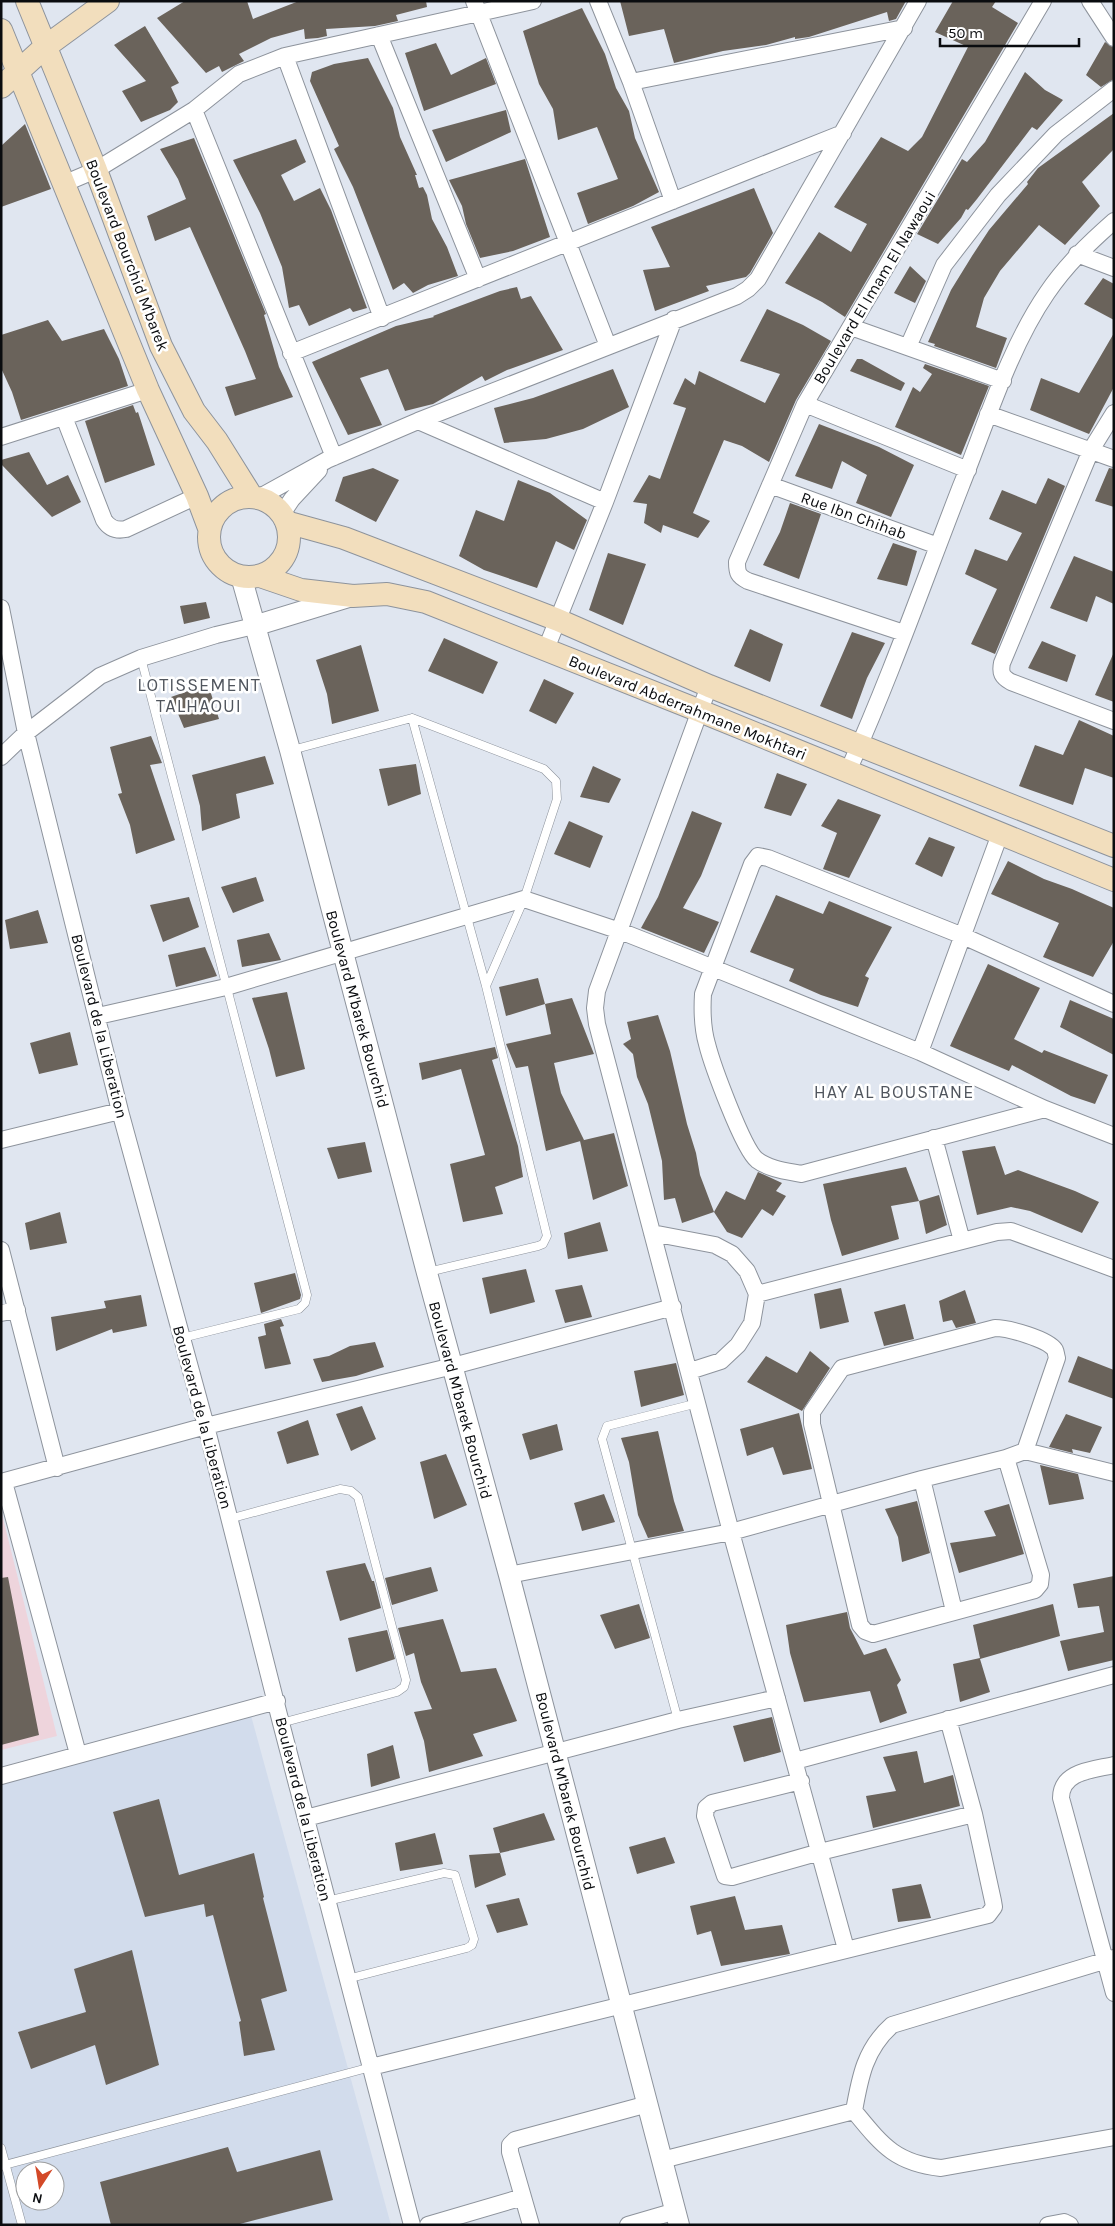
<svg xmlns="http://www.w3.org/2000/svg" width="1115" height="2226" font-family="Karla,sans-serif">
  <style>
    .built { fill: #d2dcec; fill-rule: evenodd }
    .education { fill: #eed4dc }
    .building { fill: #6a635b }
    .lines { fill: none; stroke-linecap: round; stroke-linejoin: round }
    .service-casing { stroke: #8d939c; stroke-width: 9 }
    .minor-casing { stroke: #8d939c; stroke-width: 18 }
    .tertiary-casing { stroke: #8d939c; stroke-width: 22 }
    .secondary-casing { stroke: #8d939c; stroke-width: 24 }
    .service { stroke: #fff; stroke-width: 8 }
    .minor { stroke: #fff; stroke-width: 16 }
    .tertiary { stroke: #fff; stroke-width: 20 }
    .secondary { stroke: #f2debd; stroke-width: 22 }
    .labels { text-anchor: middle; stroke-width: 5; stroke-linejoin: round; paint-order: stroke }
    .street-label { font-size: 16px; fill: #0a0c0f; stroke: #fff }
    .neighbourhood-label { font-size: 18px; letter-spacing: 1px; fill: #50555d; stroke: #fff }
  </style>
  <rect width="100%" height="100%" fill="#e0e6f0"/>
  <path class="built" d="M250,1712L391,2225H1V1776ZM25,2171H55V2201H25Z"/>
  <path class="education" d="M1,1510L57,1736L1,1750Z"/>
  <path class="building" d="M185,1H247L253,19L299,1H426L427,7L396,15L398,21L375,26L326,29L327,36L318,38L305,39L304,29L271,38L239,54L244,61L222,72L219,66L206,73L157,18Z
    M620,1H906L896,19L889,21L887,12L809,37L795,39V37L766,45L723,51L674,63L664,29L629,36Z
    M953,1H996L992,7L1018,23L845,317L822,302L785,283L819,232L851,252L867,224L834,207L881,137L908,151L922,137L968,47L935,32Z
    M582,8L605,54L616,88L629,111L635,138L659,192L633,206L588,224L577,193L618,179L597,127L558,140L553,109L539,84L523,31Z
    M145,26L179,83L171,87L178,102L170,110L141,122L122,91L146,81L114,45Z
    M1105,42L1114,48V79L1101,87L1086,75Z
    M436,43L451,75L486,58L496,84L424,111L405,53Z
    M368,58L393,108L400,137L417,175H415L419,188L423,187L427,195L432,219L447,247L458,276L428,285L413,293L404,283L393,290L353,187L334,149L339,146L310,81L312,72L334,64Z
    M1025,72L1045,90L1063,100L1037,130L1032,127L977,199L968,210L966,209L961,218L938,244L917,234L962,159L967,162L985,142Z
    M506,110L511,132L446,162L432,130Z
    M1114,113V149L1082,182L1100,206L1065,245L1039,225L1000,271L984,298L976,327L1007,338L996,368L934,346L935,344L928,342L951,290L972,256L989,230L1028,184L1027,182L1038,168Z
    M25,124L51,189L1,207V146Z
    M194,138L266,314L264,315L279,367L293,397L235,416L225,387L256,379L245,351L190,227L155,241L147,216L186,199L178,179L160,149Z
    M296,139L306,162L281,175L294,201L320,188L331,210L367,308L353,312L350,308L309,326L299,305L289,308L282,267L260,213L233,160Z
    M525,159L550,237L513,251L480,258L466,224L462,206L449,180Z
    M754,188L773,233L750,273L746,277L706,286L709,291L655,311L643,270L670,267L651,227Z
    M910,266L926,281L915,303L894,293Z
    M1103,278L1114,284V320L1084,304Z
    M517,287L521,299L531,296L563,350L507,370L485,381L482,376L433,404L405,411L388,369L360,378L382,425L348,435L312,362L396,326L434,317L433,316L500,291Z
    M767,309L803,325L831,341L796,400L769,462L742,446L724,440L693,513L710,521L698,538L663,525L661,533L644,523L647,504L633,502L649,475L660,479L686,408L673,404L685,378L695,385L699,371L765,403L780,374L740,361Z
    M48,320L62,341L104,329L119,359L128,386L21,420L12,392L1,368V335Z
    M1114,333V387L1089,434L1030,410L1041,378L1079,393Z
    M857,359H862L905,383L901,391L850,371Z
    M925,364L989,386L961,455L895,427L913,387L920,392L932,374L923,368Z
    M613,369L629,407L583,429L546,439L504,443L494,408L533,398Z
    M133,405L136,413L138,412L155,465L105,483L85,421Z
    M819,424L879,447L914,465L891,517L856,503L867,475L842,461L832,489L795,476Z
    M29,452L47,485L68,475L81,502L52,517L1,464V460Z
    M373,468L399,480L376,522L335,501L343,477Z
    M1109,468L1114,469V507L1095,501Z
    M1048,478L1065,486L995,654L971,644L997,589L965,574L975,549L1007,561L1022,533L989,519L1002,490L1036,504Z
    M518,480L550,493L587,520L574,550L556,541L537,588L484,570L459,556L476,510L504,521Z
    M790,503L821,514L799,579L763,565L780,532Z
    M893,543L917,551L907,586L877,579Z
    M608,553L646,564L623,625L589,610Z
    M1074,556L1114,572V604L1096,596L1087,622L1050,608Z
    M206,602L210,618L184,624L180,606Z
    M750,629L783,644L770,682L734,666Z
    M852,632L885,643L867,678L852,719L820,706Z
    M444,638L498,662L483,694L428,671Z
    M1042,641L1076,655L1067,682L1028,668Z
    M361,645L379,711L332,724L327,694L316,660Z
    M1114,652V702L1095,695Z
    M544,679L574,693L556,724L529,711Z
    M208,684L219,719L184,728L171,697Z
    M1079,720L1114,736V778L1085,768L1073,805L1019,786L1035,745L1063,755Z
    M151,736L162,763L150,765L175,840L136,854L130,825L118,794L122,793L110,747Z
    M265,756L274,784L236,794L240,818L202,831L200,806L192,775Z
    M416,764L421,794L388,806L379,769Z
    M593,766L621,779L609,803L580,797Z
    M777,773L807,784L791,816L764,808Z
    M838,799L881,815L849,878L823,869L837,833L821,826Z
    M692,811L722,823L701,876L683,908L719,922L704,953L641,928L658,897Z
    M569,821L603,836L590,868L554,854Z
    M929,837L955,847L942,877L915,864Z
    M1008,861L1044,879L1072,889L1114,908V941L1093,977L1043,957L1059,923L991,894Z
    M256,877L264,901L233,913L221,887Z
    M776,895L823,914L829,901L892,927L865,976L869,978L858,1007L821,995L789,981L794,969L750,952Z
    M189,897L199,927L163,942L150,905Z
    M38,910L48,943L10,949L5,920Z
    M269,933L281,960L242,967L237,940Z
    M205,947L217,976L176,987L168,955Z
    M988,964L1040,988L1014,1039L1042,1053L1044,1050L1108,1075L1095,1104L1071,1096L1012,1065L1009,1071L950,1046Z
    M538,978L545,1004L506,1016L499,987Z
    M287,992L305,1069L276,1077L269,1049L252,998Z
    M572,998L594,1054L554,1063L561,1093L584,1140L546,1151L528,1066L516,1068L506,1044L551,1034L545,1004Z
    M1070,1000L1114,1019V1055L1060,1027Z
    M658,1015L670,1051L687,1124L696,1153L700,1175L714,1212L682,1223L675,1198L664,1200L662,1161L648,1104L637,1077L633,1054L623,1044L631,1039L627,1022Z
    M70,1032L78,1065L39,1074L30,1043Z
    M495,1047L498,1058L492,1060L518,1146L523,1177L495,1187L503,1214L463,1222L450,1164L485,1155L461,1069L422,1080L419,1063Z
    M614,1133L628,1186L593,1200L580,1141Z
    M365,1142L372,1172L338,1179L327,1148Z
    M995,1146L1005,1175L1018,1170L1075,1191L1099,1202L1082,1233L1030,1211L1011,1207L977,1215L962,1151Z
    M906,1167L919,1201L891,1206L899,1239L842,1256L831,1220L823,1184Z
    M758,1172L782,1183L776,1191L786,1196L773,1216L762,1209L742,1238L727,1232L714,1212L726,1191L745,1200Z
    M939,1195L947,1225L926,1234L919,1201Z
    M60,1212L67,1243L30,1250L25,1223Z
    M600,1222L608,1251L568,1259L564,1233Z
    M526,1269L535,1302L490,1314L482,1278Z
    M295,1273L301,1295L300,1299L261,1313L254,1283Z
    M582,1285L592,1317L565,1323L555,1290Z
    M841,1288L849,1322L820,1329L814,1294Z
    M965,1290L976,1323L956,1328L952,1320L943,1322L939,1301Z
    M141,1295L147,1326L113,1333L112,1329L56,1351L51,1317L106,1308L104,1301Z
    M905,1304L914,1339L884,1346L874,1312Z
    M281,1319L284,1326L280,1327L291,1364L265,1369L258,1337L266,1335L264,1324Z
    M375,1342L384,1367L356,1376L322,1382L313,1359L329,1356L350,1346Z
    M810,1351L830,1368L802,1411L747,1382L766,1356L797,1373Z
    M1078,1356L1114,1370V1399L1068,1382Z
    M676,1363L684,1395L641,1407L634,1371Z
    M362,1406L376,1439L351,1451L336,1414Z
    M799,1413L812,1469L783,1475L773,1447L747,1456L740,1429Z
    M1066,1414L1102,1427L1090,1453L1072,1449L1073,1453L1049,1447Z
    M308,1420L319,1455L287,1464L277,1432Z
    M557,1424L563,1450L530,1460L522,1434Z
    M658,1431L674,1501L684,1531L648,1538L638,1515L629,1462L621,1438Z
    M446,1454L467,1505L434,1519L420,1462Z
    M1040,1465L1078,1474L1084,1499L1049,1505Z
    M604,1494L615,1522L582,1531L574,1503Z
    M917,1501L930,1553L902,1562L898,1537L885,1509Z
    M1009,1504L1024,1554L959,1573L950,1543L996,1536L984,1511Z
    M365,1563L372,1581H374L381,1608L340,1621L326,1571Z
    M431,1567L438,1591L392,1605L385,1578Z
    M1114,1576V1660L1068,1671L1060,1641L1104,1632L1099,1606L1078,1608L1073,1584Z
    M8,1577L39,1735L1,1745V1578Z
    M639,1604L650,1638L615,1649L600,1615Z
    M1053,1604L1060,1636L980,1659L990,1692L960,1702L953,1664L980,1658L973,1625Z
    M847,1612L850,1628L864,1655L886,1648L901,1680L897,1685L907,1713L880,1723L870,1691L804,1702L790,1653L786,1625Z
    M443,1619L461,1672L496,1668L517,1721L473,1734L483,1756L429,1772L424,1741L414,1712L432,1709L421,1682L414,1653L406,1656L398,1628Z
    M387,1630L395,1659L356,1672L348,1638Z
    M772,1717L781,1752L744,1762L733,1726Z
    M393,1745L400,1778L371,1787L367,1754Z
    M917,1751L924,1783L953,1775L960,1806L873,1828L866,1796L896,1791L883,1757Z
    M159,1799L179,1875L254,1853L264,1897L263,1898L287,1991L261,1999L275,2050L244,2056L239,2022L241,2021L213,1915L206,1917L204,1904L145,1917L113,1812Z
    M544,1813L555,1840L500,1853L493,1828Z
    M435,1833L443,1864L400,1871L395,1843Z
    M665,1837L675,1863L637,1874L629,1847Z
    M500,1853L506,1875L475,1888L469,1855Z
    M921,1884L931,1918L898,1922L892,1889Z
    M735,1896L745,1930L782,1925L790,1954L721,1966L711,1931L697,1935L690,1906Z
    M519,1898L528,1925L497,1933L486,1905Z
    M132,1950L159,2065L106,2085L95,2045L31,2069L18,2032L86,2012L74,1969Z
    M228,2147L237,2172L320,2150L333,2200L236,2225H111L100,2182Z"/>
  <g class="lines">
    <defs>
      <path id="service" d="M141,658L307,1295L305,1303L299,1309L182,1338
        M412,718L486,986L547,1236L543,1244L538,1246L428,1272
        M292,750L412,718L544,769L556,781L557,799L524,899L486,986
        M229,1519L340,1489L351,1491L358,1497L406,1680L404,1687L397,1692L281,1723
        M678,1720L602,1439L607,1426L698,1403
        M327,1901L444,1873L455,1875L474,1939L472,1945L467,1948L347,1979
        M1,2148L22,2225
        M1,2166L371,2067"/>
      <path id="minor" d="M474,1L608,346
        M598,1L631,82L673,201
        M1090,1L1114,38
        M379,35L478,279
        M285,56L382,318
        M631,82L904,28
        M194,110L334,457
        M63,184L96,170L194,110L239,74L285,56L533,1
        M1077,254L1114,268
        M851,327L1003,381
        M908,347L944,265L998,195L1056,134L1114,89
        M291,353L843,133
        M805,404L968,470
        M1114,413L1091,450L1002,663C1000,673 1002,677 1011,682L1114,721
        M988,414L1114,459
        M64,417L104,520C109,528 116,531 126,529L197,496
        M418,421L605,502
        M1,437L148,390
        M770,485L938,546
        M258,498L327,460L418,421L737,296L748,289L758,279L918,1
        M282,514L292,499L319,470
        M1,608L26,733L120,1111L206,1426L281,1723L412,2225
        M904,633L748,581C738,576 737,573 737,562L805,404L1043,1
        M546,649L605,502L674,319
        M709,686L597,991L595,1008L597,1024L731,1532L846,1949
        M1,757L26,733L100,676L141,658L216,635L254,626
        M848,771C890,678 924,581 961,486C986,424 1009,348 1047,293C1066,265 1089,243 1114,221
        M98,1016L226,987L524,899L620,931L696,961L920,1052L1045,1109L1114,1136
        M920,1052L1000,834
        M1045,1109L801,1174C786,1171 769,1169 757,1160C743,1149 712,1064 707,1044C702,1027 702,1011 703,994L752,864L758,856L768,858L963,936L1114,1004
        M934,1138L962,1241
        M1,1140L120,1111
        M652,1233L715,1245L732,1254L747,1271L757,1294L752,1323L738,1345L721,1361L690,1371
        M1,1250L57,1468
        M757,1294L997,1232L1011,1231L1114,1269
        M1,1313L17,1310
        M1006,1458L1041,1575L1040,1584L1035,1590L873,1634L865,1631L860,1625L812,1424V1412L842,1368L995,1328C1008,1328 1048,1339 1055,1350C1056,1352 1056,1355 1057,1358L1025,1451
        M922,1479L954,1611
        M1,1482L206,1426L453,1366L673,1307
        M4,1482L78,1754
        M509,1575L731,1532L922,1479L1006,1458L1025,1451L1114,1473
        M795,1761L1114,1675
        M1114,1765C1093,1770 1061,1771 1061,1798L1114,1993
        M1,1776L277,1701
        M801,1781L712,1803L706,1808L705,1816L725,1876L732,1877L820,1852L974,1814
        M306,1818L678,1720L777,1698
        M371,2067L988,1915L994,1907L993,1901L974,1814L948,1719
        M854,2111C882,2145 895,2163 941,2168L1114,2137
        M662,2160L854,2111C860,2077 865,2049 892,2025L1114,1958
        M428,2225L523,2197
        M531,2225L510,2152V2145L515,2140L648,2104
        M628,2225L676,2211
        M1048,2225L1064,2222L1070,2225"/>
      <path id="tertiary" d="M241,576L290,750L427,1273L509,1575L679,2225
        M254,626L352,596"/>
      <path id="secondary" d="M27,1L96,170L161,346L194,411L217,441L252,497
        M1,30L148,390L197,496L209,528
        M1,87L45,47L108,1
        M209 537a40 40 0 1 1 80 0a40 40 0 1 1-80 0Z
        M286,522L344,538L558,620L709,686L1114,846
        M260,576L301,590L353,596L387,594L426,602L700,711L1114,880"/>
    </defs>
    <use href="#service" class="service-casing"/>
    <use href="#minor" class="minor-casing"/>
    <use href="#tertiary" class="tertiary-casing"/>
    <use href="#secondary" class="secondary-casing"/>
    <use href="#service" class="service"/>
    <use href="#minor" class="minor"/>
    <use href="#tertiary" class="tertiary"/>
    <use href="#secondary" class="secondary"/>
  </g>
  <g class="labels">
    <g class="street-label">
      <text transform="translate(128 255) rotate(69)" y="6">Boulevard Bourchid M'barek</text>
      <text transform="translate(874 287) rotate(-59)" y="6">Boulevard El Imam El Nawaoui</text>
      <text transform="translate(854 515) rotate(20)" y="6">Rue Ibn Chihab</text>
      <text transform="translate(688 707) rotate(22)" y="6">Boulevard Abderrahmane Mokhtari</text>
      <text transform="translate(358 1009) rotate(75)" y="6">Boulevard M'barek Bourchid</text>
      <text transform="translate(100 1026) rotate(76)" y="6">Boulevard de la Liberation</text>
      <text transform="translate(461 1400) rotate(75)" y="6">Boulevard M'barek Bourchid</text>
      <text transform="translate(203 1417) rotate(75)" y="6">Boulevard de la Liberation</text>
      <text transform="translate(566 1791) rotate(76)" y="6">Boulevard M'barek Bourchid</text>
      <text transform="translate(304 1809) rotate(76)" y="6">Boulevard de la Liberation</text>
    </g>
    <g class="neighbourhood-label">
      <text x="199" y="691">LOTISSEMENT<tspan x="199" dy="21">TALHAOUI</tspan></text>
      <text x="894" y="1098">HAY AL BOUSTANE</text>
    </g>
  </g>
  <rect width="1115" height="2226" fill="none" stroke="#0a0c0f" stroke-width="5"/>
  <g transform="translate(40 2186) rotate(192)"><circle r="24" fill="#ffffff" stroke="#9d9e9f"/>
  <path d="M0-4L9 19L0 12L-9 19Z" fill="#d34928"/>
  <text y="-8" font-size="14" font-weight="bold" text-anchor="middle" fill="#0a0c0f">N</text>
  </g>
  <path d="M940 38v8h139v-8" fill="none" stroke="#0a0c0f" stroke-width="2.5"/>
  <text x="948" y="38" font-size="15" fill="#0a0c0f" stroke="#ffffff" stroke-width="4" paint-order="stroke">50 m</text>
</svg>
